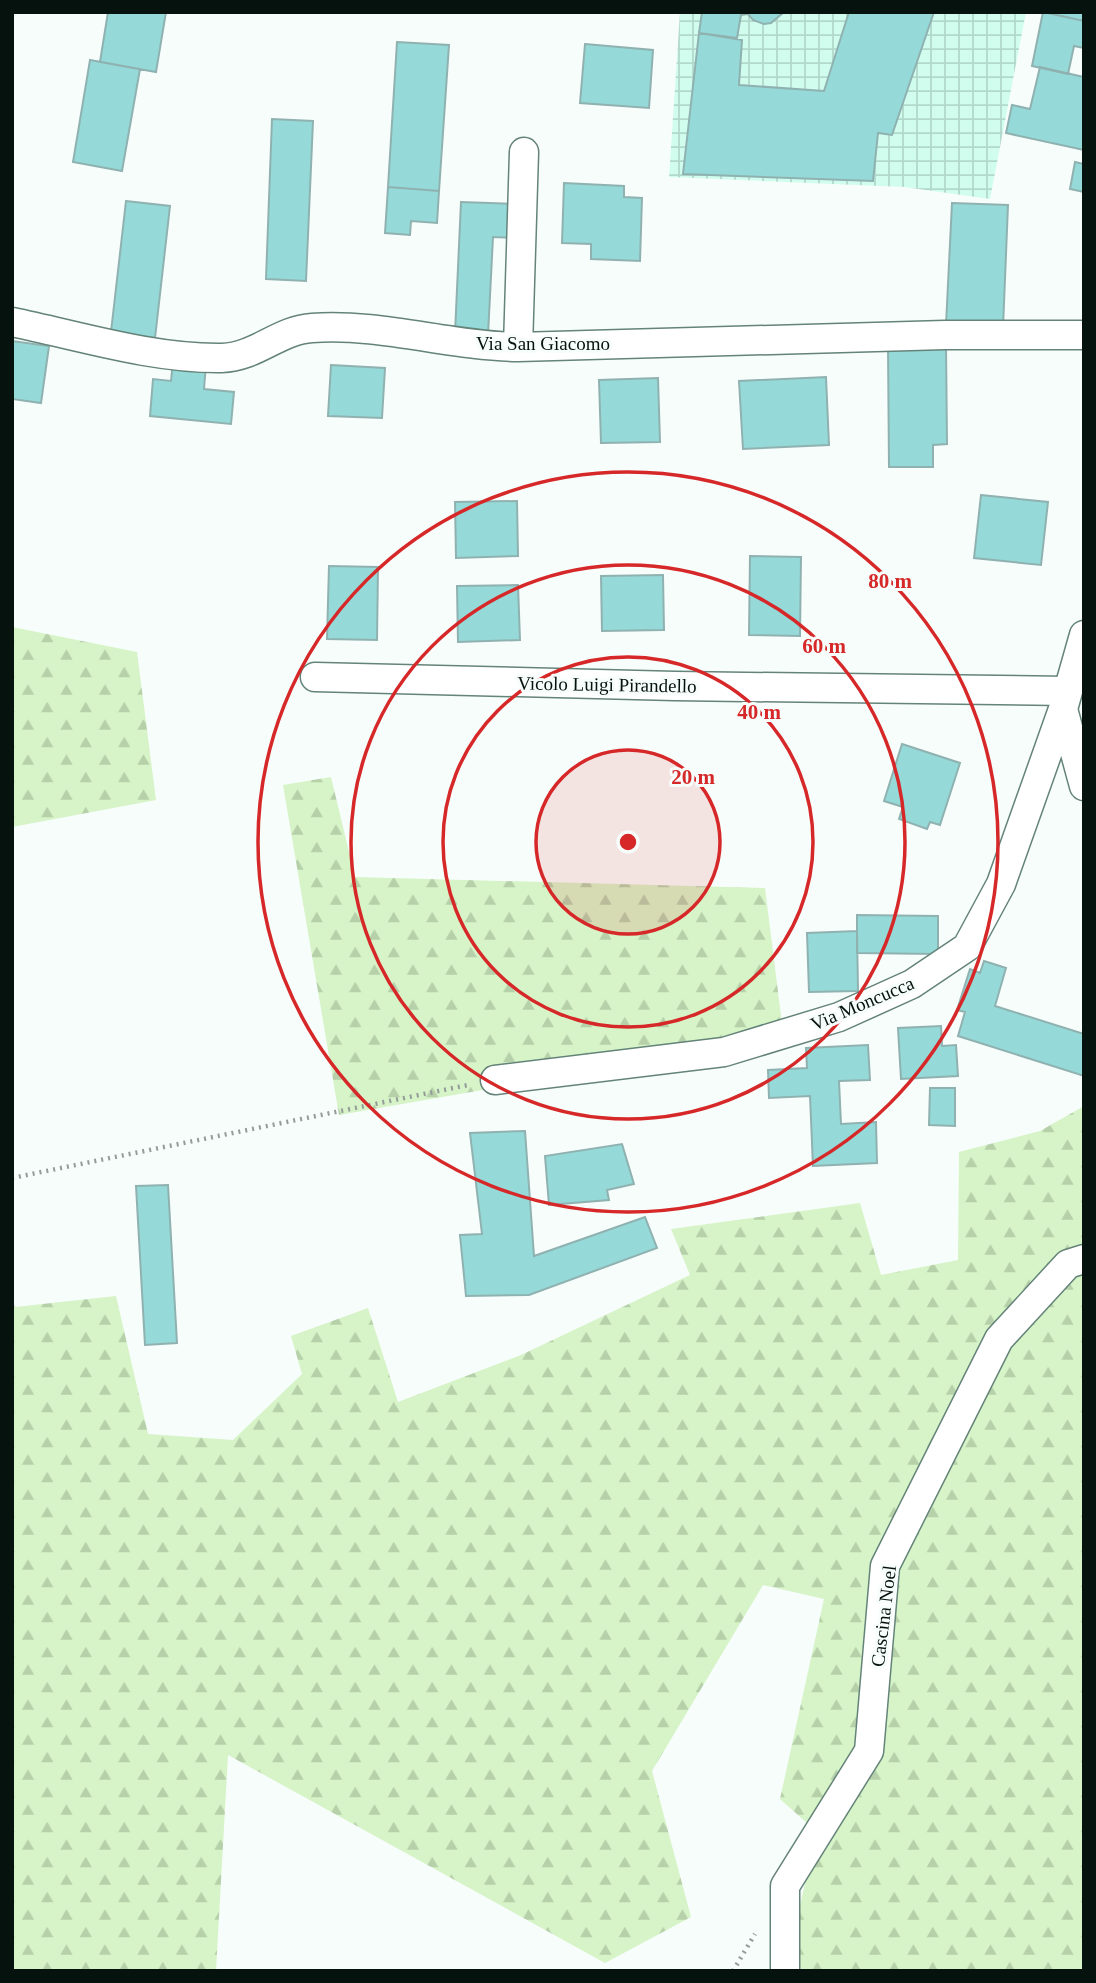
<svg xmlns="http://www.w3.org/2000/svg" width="1096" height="1983" font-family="'Times New Roman',serif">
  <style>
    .industrial { fill: url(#industrial-grid) }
    .forest { fill: url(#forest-firs) }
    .building { fill: #95dad8; stroke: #8fb2b1; stroke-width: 2 }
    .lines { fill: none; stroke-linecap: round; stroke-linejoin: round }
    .minor-casing { stroke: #648379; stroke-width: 31 }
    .path { stroke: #949c9a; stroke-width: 4.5; stroke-dasharray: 2 5; stroke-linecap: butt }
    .minor { stroke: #fff; stroke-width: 28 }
    .ring { fill: none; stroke: #d62828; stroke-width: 3.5 }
    .labels { text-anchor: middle; stroke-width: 6; stroke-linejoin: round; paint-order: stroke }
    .street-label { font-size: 19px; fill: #06120e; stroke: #f7fdfb }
    .centre { fill: #d62828; stroke: #f7fdfb; stroke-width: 3.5 }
    .ring-label { font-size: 21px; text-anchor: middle; font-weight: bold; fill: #d62828; stroke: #f7fdfb; stroke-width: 6; stroke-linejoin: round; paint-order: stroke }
  </style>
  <defs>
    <pattern id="industrial-grid" width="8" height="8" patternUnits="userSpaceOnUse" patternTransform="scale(1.75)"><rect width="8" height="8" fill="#d1fdef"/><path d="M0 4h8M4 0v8" fill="none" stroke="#b2d8cc"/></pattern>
    <pattern id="forest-firs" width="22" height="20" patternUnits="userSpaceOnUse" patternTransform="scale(1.75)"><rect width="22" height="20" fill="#d6f4c7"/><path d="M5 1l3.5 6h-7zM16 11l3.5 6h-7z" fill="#b6d0aa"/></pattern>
  </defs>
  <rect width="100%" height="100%" fill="#f7fdfb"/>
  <path class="industrial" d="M680,12H1026L990,199L904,187L669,177Z"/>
  <path class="forest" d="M12,627L137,652L156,800L12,827Z
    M331,777L355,877L765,888L783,1032L654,1060L339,1115L283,785Z
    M1084,1106V1971H804L788,1957L817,1832L780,1799L824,1599L763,1585L652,1771L691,1917L605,1963L228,1755L216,1971H12V1294L15,1307L116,1296L148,1434L233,1440L302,1374L291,1336L368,1308L398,1402L521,1355L690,1275L671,1229L860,1203L881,1275L958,1260L959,1152L1040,1131Z"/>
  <path class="building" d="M108,12H166L156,72L100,62Z
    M702,12H784L771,23L764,24L753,20L748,14L741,15L737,38L699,33Z
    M849,12H934L892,135L878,133L873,181L683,174L699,33L742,40L739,85L824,91Z
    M1043,12H1084V21Z
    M1043,12L1084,21V48L1074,46L1068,74L1032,66Z
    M397,42L449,45L439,191L388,187Z
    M585,44L653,50L649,108L580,103Z
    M90,60L140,69L122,171L73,162Z
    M1040,67L1084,77V150L1006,133L1012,105L1030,109Z
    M272,119L313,121L306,281L266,279Z
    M1075,162L1084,164V192L1070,189Z
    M564,183L624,186V197L642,198L640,261L591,259V244L562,243Z
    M388,187L439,191L437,223L411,221L410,235L385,233Z
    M126,201L170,206L155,338L111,332Z
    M461,202L516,204L515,238L493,237L488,335L455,333Z
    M952,203L1008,205L1003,328L946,325Z
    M12,341L49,346L41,403L12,399Z
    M946,346L947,444L933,445V467H889L888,347Z
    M173,361L206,364L204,389L234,392L231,424L150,416L153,379L171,381Z
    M331,365L385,368L382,418L328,416Z
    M826,377L829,445L743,449L739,381Z
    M658,378L660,442L601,443L599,380Z
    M981,495L1048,502L1041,565L974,558Z
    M517,501L518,556L456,558L455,502Z
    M750,556L801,557L800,636L749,635Z
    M329,566L378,567L377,640L327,639Z
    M663,575L664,630L602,631L601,576Z
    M518,585L520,640L458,642L457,586Z
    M902,744L960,763L940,825L930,822L927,829L899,819L903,807L884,801Z
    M857,915L938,916V954L857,953Z
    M857,931L858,991L809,992L807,933Z
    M984,961L1006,968L995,1006L1084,1034V1076L958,1036L965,1012L957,1010L970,969L980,973Z
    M941,1026L942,1046L956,1045L958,1076L901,1079L898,1028Z
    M868,1045L870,1080L839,1081L841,1124L876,1122L877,1163L813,1166L810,1096L769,1098L768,1070L807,1068L806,1048Z
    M930,1088H955V1126L929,1125Z
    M525,1131L534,1256L645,1217L657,1248L529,1295L466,1296L460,1235L482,1234L470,1133Z
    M622,1144L634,1184L607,1190L609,1200L549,1205L545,1156Z
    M168,1185L177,1343L145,1345L136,1186Z"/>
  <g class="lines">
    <defs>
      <path id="minor" d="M12,322C80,336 152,359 222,358C256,357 279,330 312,328C381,323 449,346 518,347L945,335H1084
        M518,347L524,152
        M315,677L675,686L1068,691
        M1063,709L1084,786
        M495,1080L724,1052L839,1017L912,984L967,947L1001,884L1063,709L1084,635
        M785,1971V1886L869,1751L885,1566L999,1339L1068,1264L1084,1259"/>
    </defs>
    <use href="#minor" class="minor-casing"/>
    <path class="path" d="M12,1178L468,1085
      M733,1971L755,1934"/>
    <use href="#minor" class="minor"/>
  </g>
  <circle cx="628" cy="842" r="92" fill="#d62828" fill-opacity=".12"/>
  <g class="ring">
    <circle cx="628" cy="842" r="92"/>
    <circle cx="628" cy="842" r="185"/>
    <circle cx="628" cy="842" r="277"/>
    <circle cx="628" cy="842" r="370"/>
  </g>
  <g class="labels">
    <g class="street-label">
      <text x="543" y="350">Via San Giacomo</text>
      <text transform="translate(607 684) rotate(1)" y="7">Vicolo Luigi Pirandello</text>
      <text transform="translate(862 1003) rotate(-23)" y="7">Via Moncucca</text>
      <text transform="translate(883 1616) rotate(-83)" y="7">Cascina Noel</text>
    </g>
  </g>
  <circle cx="628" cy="842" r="10" class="centre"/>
  <g class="ring-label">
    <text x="890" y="588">80 m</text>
    <text x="824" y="653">60 m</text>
    <text x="759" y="719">40 m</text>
    <text x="693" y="784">20 m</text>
  </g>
  <rect width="1096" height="1983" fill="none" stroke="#06120e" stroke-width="28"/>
</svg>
